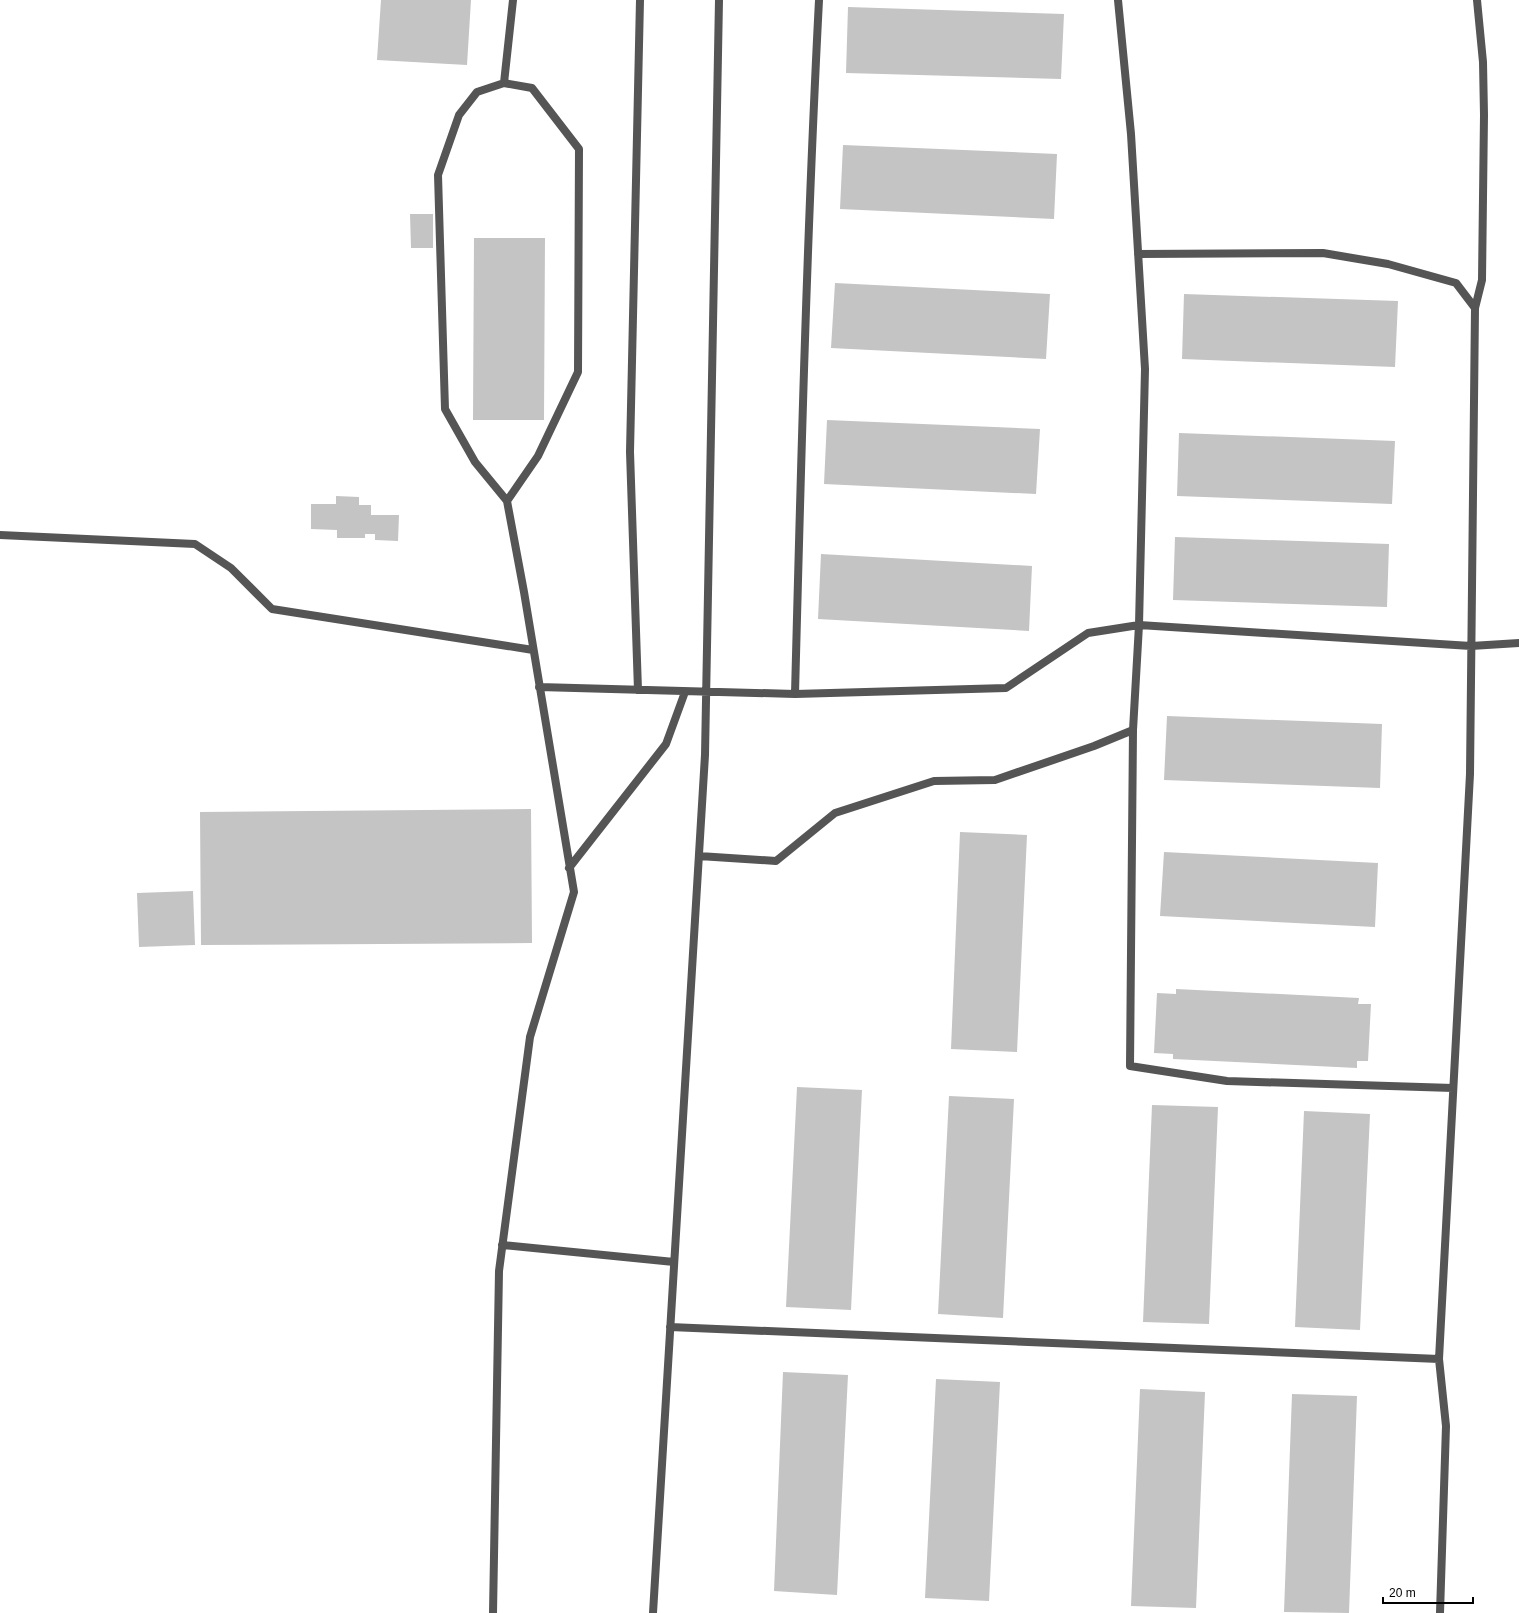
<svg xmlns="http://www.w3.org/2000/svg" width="1519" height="1613" font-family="Helvetica,sans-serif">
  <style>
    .building { fill: #c4c4c4 }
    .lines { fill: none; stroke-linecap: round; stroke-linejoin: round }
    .service { stroke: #555; stroke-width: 8 }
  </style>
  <rect width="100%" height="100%" fill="#fff"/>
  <path class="building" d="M381,0H471L467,65L377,60Z
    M848,7L1064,14L1061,79L846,73Z
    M843,145L1057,154L1054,219L840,209Z
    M410,214H433V248H411Z
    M474,238H545L544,420H473Z
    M835,283L1050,294L1046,359L831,348Z
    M1184,294L1398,301L1395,367L1182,359Z
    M827,420L1040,429L1036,494L824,484Z
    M1179,433L1395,441L1392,504L1177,496Z
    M336,496L359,497V505H371V515H399L398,541L375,540V534H365V538H337V530L311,529V504H336Z
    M1175,537L1389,544L1387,607L1173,600Z
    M821,554L1032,566L1029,631L818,619Z
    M1167,716L1382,724L1380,788L1164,780Z
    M531,809L532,943L201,945L200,812Z
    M960,832L1027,835L1017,1052L951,1049Z
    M1164,852L1378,863L1375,927L1160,916Z
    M193,891L195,945L139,947L137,893Z
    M1176,989L1359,998L1358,1004H1371L1368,1061H1357V1068L1173,1059V1054L1154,1053L1157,993L1176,994Z
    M797,1087L862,1090L851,1310L786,1307Z
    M949,1096L1014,1099L1003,1318L938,1314Z
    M1152,1105L1218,1107L1209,1324L1143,1322Z
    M1304,1111L1370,1114L1360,1330L1295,1327Z
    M783,1372L848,1375L837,1595L774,1591Z
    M936,1379L1000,1382L989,1601L925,1598Z
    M1140,1389L1205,1392L1196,1608L1131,1606Z
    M1292,1394L1357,1396L1349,1613L1284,1612Z"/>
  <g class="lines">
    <path class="service" d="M819,0C807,231 801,463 795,694L1006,688L1088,633L1139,625L1145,369L1131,134L1118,0
      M504,83L513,0
      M1475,308L1482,280L1484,115L1483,62L1477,0
      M0,535L195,544L231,568L272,609L533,650
      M539,687L795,694
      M638,690L630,452L640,0
      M1133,730L1130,1066L1227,1081L1453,1088
      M699,856L776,861L835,813L934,781L995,780L1094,746L1133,730L1139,625L1471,646L1519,643
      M569,868L666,744L685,692
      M502,1245L674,1262
      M670,1327L1439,1359L1470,774L1475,308L1456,283L1388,264L1323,253L1138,254
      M1439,1359L1446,1426L1440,1613
      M493,1613L499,1271L530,1037L574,892L524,592L507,501L475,462L445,409L438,175L459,115L477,92L504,83L532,88L579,149L578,372L538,456L507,501
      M653,1613L705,755L719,0"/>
  </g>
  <path d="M1383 1597v6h90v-6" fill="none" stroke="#000000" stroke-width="2"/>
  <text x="1389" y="1597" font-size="12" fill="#000000" stroke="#ffffff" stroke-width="3" paint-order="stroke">20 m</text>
</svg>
